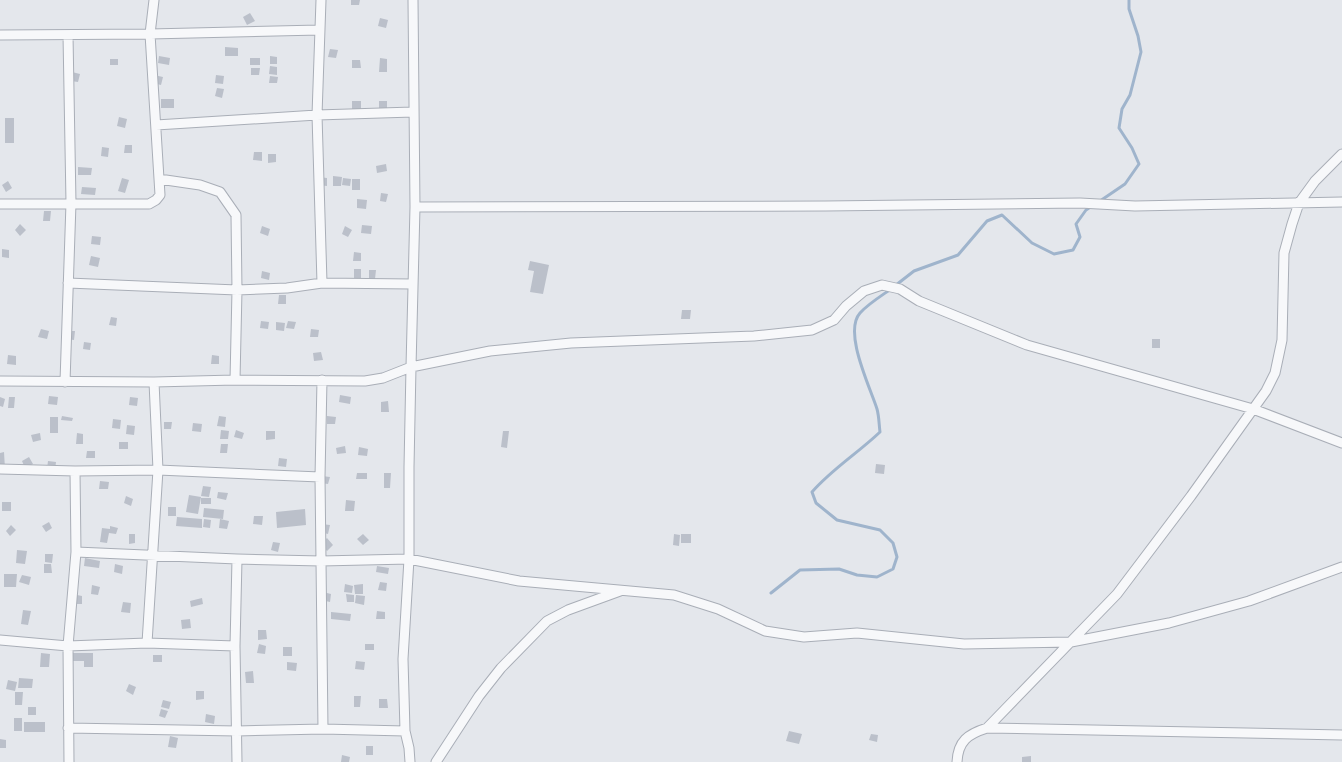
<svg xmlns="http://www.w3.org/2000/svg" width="1342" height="762" font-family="'Source Sans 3',sans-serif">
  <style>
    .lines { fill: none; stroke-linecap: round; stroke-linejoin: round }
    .stream { stroke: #9fb4cc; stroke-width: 3 }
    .building { fill: #bbc0ca }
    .street-casing { stroke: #a9aeb7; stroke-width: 11 }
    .street { stroke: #f7f8fa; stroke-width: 9 }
  </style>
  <rect width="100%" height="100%" fill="#e4e7ec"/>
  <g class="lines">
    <path class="stream" d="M1100,201L1125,184L1139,164L1132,148L1119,128L1122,109L1130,95L1141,52L1138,36L1129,9V0
      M896,285L914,271L958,255L987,221L1002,215L1032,243L1054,254L1073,250L1080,237L1076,224L1086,210L1092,206
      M771,593L800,570L839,569L857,575L877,577L893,569L897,557L893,543L880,530L837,520L816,503L812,492C832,469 858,453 880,432C879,424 879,416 877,409C870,387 843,332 860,313C868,304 881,296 891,289"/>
  </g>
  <path class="building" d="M351,0H360L359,5H351Z
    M250,13L255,21L247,25L243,17Z
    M380,18L388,20L386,28L378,26Z
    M225,47L238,48V56H225Z
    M330,49L338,50L336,58L328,57Z
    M159,56L170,58L169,65L158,63Z
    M270,56L277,57V64H270Z
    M250,58H260V65H250Z
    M380,58L387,59V72H379Z
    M110,59H118V65H110Z
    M352,60H360L361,68H352Z
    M270,66L277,67V75L269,74Z
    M251,68H260L259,75H251Z
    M72,72L80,74L78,82L71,81Z
    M149,74L163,77L161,85L148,82Z
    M216,75L224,76L223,84L215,83Z
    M270,76L278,77L277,83H269Z
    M217,88L224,89L222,98L215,96Z
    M161,99H174V108H161Z
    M352,101H361V109H352Z
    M379,101H387V108H379Z
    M119,117L127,119L125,128L117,126Z
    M5,118H14V143H5Z
    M125,145H132V153H124Z
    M102,147L109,148L108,157L101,156Z
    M254,152H262V161L253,160Z
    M268,154H276V162L268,163Z
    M386,164L387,171L377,173L376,166Z
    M78,167L92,168L91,175H78Z
    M333,176L342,177L341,186H333Z
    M318,177L327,178V186L318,185Z
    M122,178L129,180L125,193L118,191Z
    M343,178L351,179L350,186L342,185Z
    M352,179H360V190H352Z
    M8,181L12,188L6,192L2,185Z
    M82,187L96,188L95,195L81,194Z
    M381,193L388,194L386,202L380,201Z
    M357,199L367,200L366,209L357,208Z
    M44,211H51L50,221H43Z
    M20,224L26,230L20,236L15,230Z
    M362,225L372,226L371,234L361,233Z
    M262,226L270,229L268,236L260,233Z
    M345,226L352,230L348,237L342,234Z
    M92,236L101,237L100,245L91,244Z
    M2,249L9,250V258L2,257Z
    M354,252L361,253V261H353Z
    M91,256L100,258L98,267L89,265Z
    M530,261L549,265L543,294L530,292L534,271L528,270Z
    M354,269H361V279H354Z
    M369,270H376L375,279H369Z
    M262,271L270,273L269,280L261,278Z
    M279,295H286V304H278Z
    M682,310H691L690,319H681Z
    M111,317L117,318L116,326L109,325Z
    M261,321L269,322L268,329L260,328Z
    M288,321L296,322L294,329L286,328Z
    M276,322L285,323L284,331L276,330Z
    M41,329L49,331L47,339L38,337Z
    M311,329L319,330L318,337H310Z
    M67,331H75L74,340L66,339Z
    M1152,339H1160V348H1152Z
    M84,342L91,343L90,350L83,349Z
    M321,352L323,360L314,361L313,353Z
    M8,355L16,356V365L7,364Z
    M212,355L219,356V364H211Z
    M340,395L351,397L350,404L339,402Z
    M49,396L58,397L57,405L48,404Z
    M0,397L5,399L3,407L0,406Z
    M9,397H15L14,408H8Z
    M130,397L138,398L137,406L129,405Z
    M388,401L389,412H381V402Z
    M62,416L73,418L72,421L61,420Z
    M219,416L226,417L225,427L217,426Z
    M327,416L336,417L335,424H327Z
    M50,417H58V433H50Z
    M113,419L121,420L120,429L112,428Z
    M164,422H172L171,429H164Z
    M193,423L202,424L201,432L192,431Z
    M127,425L135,426L134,435L126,434Z
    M221,430L229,431L228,439H220Z
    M236,430L244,433L242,439L234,437Z
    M266,431H275V439L266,440Z
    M503,431H509L507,448L501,447Z
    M40,433L41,440L33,442L31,435Z
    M77,433L83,434V444H76Z
    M119,442H128V449H119Z
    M221,444H228L227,453H220Z
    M345,446L346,453L337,454L336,448Z
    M359,447L368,449L367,456L358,455Z
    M87,451H95V458H86Z
    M4,452L5,469H0V453Z
    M29,457L33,464L25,468L22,461Z
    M279,458L287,459L286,467L278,466Z
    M48,461L56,462L55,470L47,469Z
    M876,464L885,465L884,474L875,473Z
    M357,473H367V479H356Z
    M384,473H391L390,488H384Z
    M322,476L330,477L328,484L320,483Z
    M100,481L109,482L108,489H99Z
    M203,486L211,487L209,497L201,496Z
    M218,492L228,493L226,500L217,498Z
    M189,495L201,497L198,514L186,512Z
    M126,496L133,499L131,506L124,503Z
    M201,498H211V504H201Z
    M346,500L355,501L354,511H345Z
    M2,502H11V511H2Z
    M168,507H176V516H168Z
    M204,508L224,510L223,519L203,517Z
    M305,509L306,525L277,528L276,512Z
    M254,516H263L262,525L253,524Z
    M177,517L202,519V528L176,526Z
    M204,519L211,520L210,528L203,527Z
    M220,519L229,521L227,529L219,528Z
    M49,522L52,528L46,532L42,526Z
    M321,524L330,525L328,534L320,532Z
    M11,525L16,530L10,536L6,531Z
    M110,526L118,528L116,534L109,533L107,543L100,542L102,528L110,529Z
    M129,534H135V543L129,544Z
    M363,534L369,540L363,545L357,539Z
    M674,534L680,535L679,546L673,545Z
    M681,534H691V543H681Z
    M327,538L333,545L327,551L321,544Z
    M273,542L280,543L278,552L271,550Z
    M17,550L27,551L25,564L16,563Z
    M45,554H53L52,563L45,562Z
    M85,558L100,561L99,568L84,566Z
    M44,564H51L52,573H44Z
    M115,564L123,566L122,574L114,572Z
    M377,566L389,568L388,574L376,572Z
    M4,574H17L16,587H4Z
    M22,575L31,577L29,585L19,582Z
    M380,582L387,583L386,591L378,590Z
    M345,584L353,586L352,593L344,592Z
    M363,584V594H355L354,585Z
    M92,585L100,587L98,595L91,594Z
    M323,592L331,594L330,602L321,600Z
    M346,594L354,595V602H347Z
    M77,595L82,596V604H76Z
    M356,595L365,596L364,605L355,603Z
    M202,598L203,604L191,607L190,601Z
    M123,602L131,603L130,613L121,612Z
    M23,610L31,611L28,625L21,624Z
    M377,611L385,612V619H376Z
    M331,612L351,614L350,621L331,619Z
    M190,619L191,628L182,629L181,620Z
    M258,630H266L267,639L258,640Z
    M259,644L266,646L265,654L257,653Z
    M365,644H374V650H365Z
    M283,647H292V656H283Z
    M41,653L50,654L49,667H40Z
    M73,653H93V667H84V661H73Z
    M153,655H162V662H153Z
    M356,661L365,662L364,670L355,669Z
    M287,662L297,663L296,671L287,670Z
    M253,671L254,683H246L245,672Z
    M19,678L33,679L32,688H18Z
    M8,680L17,682L15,691L6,689Z
    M129,684L136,687L133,695L126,691Z
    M196,691H204V699L196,700Z
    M15,692H23L22,705H15Z
    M354,696H361L360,707H354Z
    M379,699H387L388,708H379Z
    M163,700L171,702L169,709L161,707Z
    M28,707H36V715H28Z
    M161,709L168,711L165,718L159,716Z
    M206,714L215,716L214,724L205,722Z
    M14,718H22V731H14Z
    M24,722H45V732H24Z
    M789,731L802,734L799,744L786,741Z
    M871,734L878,735L877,742L869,740Z
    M170,736L178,738L176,748L168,747Z
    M0,739L6,740V748H0Z
    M366,746H373V755H366Z
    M342,755L350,757L349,762H341Z
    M1031,756V762H1022V757Z"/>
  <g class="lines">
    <defs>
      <path id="street" d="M321,0L317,115L322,283
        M0,35L150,34L319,30
        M156,125L317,115L413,112
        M159,179L200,185L220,192L236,215L237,290L235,380
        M0,204H149L156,200L160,195L150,34L154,0
        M415,207L825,206L1080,203L1135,206L1342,202
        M68,283L237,290L287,288L322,283L412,284
        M322,380L320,477L323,729
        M0,381L154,382L235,380L365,381L383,378L411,367L415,207L413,0
        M65,382L71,203L68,35
        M0,469L75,471L158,470L320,477
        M76,552L237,559L321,561L409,559L519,581L674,595L718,609L765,631L804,637L857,633L964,644L1071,642L1169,623L1249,601L1342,567
        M0,640L68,646L147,643L235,646
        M147,643L158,470L154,382
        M68,728L237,731L323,729L405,731
        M987,728L1117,594L1191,496L1266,391L1275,373L1282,340L1284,253L1292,224L1299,203L1315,181L1342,154
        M69,762L68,646L76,552L75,471
        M237,762L235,646L237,559
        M410,762L409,748L405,731L403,659L409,559V467L411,367L490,351L571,343L754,336L812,330L834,320L846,306L864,291L882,285L900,289L919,301L1027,345L1253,409L1342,443
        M436,762L479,696L501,668L547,621L568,610L620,591
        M957,762C958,741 968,734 987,728L1342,735"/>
    </defs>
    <use href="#street" class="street-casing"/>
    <use href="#street" class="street"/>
  </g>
</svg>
